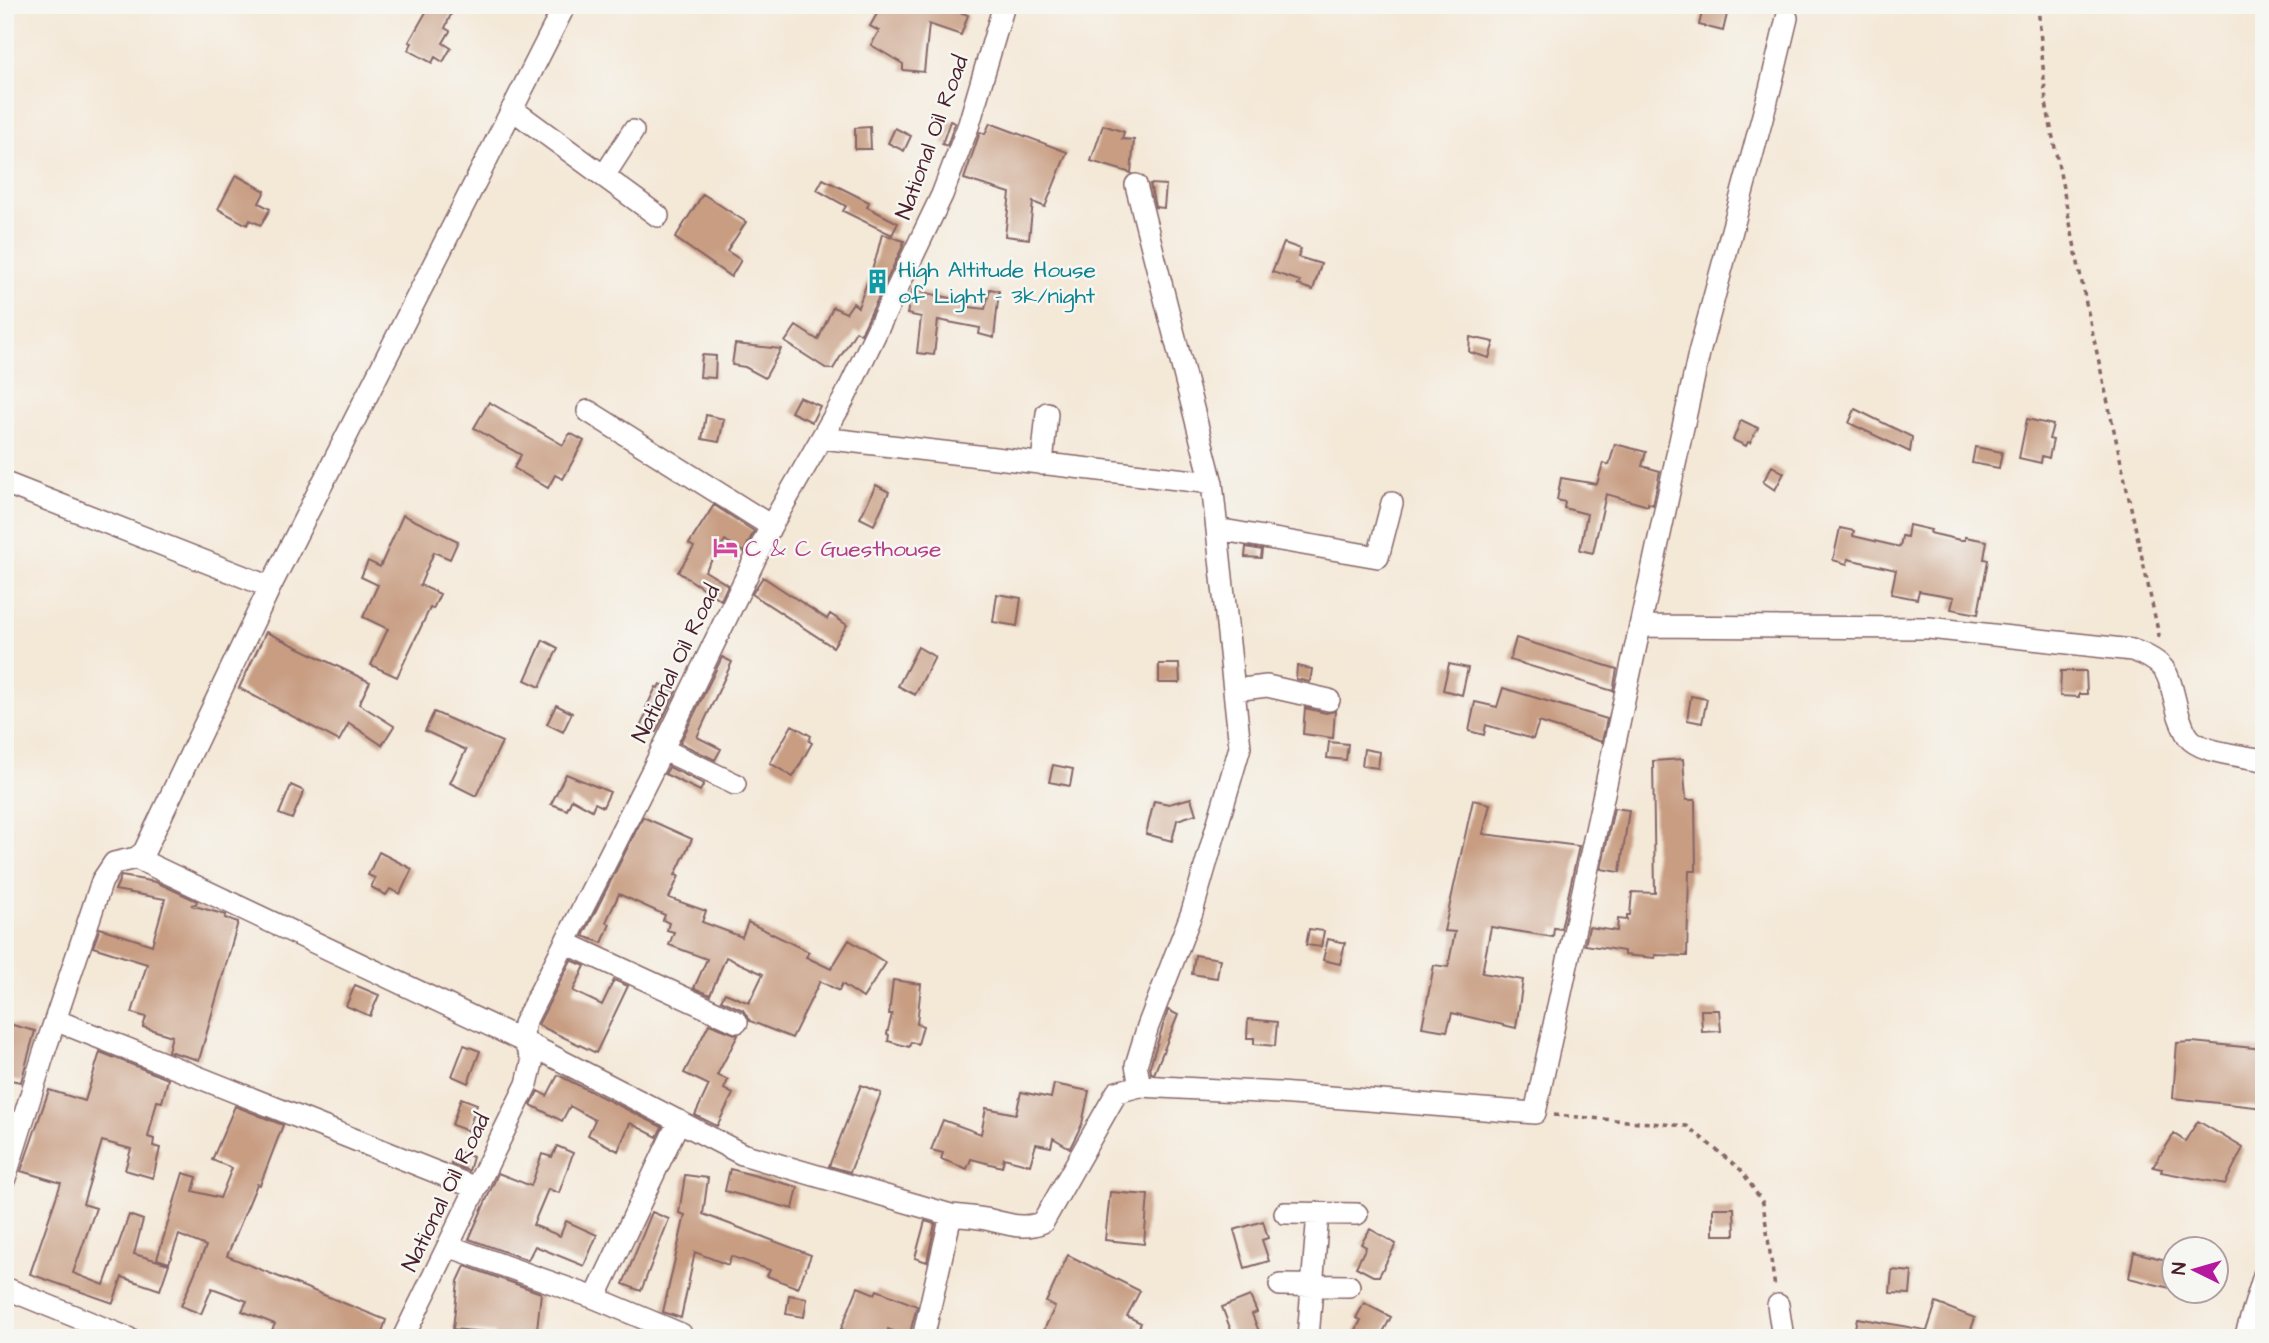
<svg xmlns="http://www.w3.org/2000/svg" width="2269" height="1343" font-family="'Architects Daughter',sans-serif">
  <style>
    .building { fill: #c89d82 }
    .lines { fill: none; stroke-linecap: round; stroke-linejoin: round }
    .minor-casing { stroke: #866567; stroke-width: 24 }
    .path { stroke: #866567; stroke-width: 3.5; stroke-dasharray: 5 5; stroke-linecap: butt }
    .minor { stroke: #fff; stroke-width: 21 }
    .labels { text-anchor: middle; stroke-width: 5; stroke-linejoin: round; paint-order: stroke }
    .street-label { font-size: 23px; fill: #4a1f2b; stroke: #f6f6f2 }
    .culture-label { font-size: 23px; fill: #0d838f; stroke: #f6f6f2; text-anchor: start }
    .hotel-label { font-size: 23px; fill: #b23c85; stroke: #f6f6f2; text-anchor: start }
  </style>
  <rect width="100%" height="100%" fill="#f6f6f2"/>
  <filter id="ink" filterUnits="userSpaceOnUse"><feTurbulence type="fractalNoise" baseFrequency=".0143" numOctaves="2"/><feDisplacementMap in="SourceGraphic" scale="14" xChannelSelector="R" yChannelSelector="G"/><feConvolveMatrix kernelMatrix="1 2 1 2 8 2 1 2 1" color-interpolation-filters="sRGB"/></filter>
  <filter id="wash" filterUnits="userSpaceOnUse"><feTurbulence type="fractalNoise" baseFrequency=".00686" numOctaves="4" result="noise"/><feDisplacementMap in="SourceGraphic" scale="28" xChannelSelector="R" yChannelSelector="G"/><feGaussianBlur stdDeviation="1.57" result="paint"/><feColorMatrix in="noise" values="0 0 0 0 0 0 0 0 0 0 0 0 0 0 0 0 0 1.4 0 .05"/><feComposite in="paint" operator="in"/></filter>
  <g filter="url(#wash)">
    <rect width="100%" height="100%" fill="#f4e8d7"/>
    <g id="blocks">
      <path class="building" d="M430,5H455L445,28L450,31L443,43L451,48L443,62L435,57L432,63L408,50L412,43L409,42Z
        M882,5H941L968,15L961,35L929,24L924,72L903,70V64L871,45L879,31L870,26Z
        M1703,8L1727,14L1723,31L1699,25Z
        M950,121L955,123L947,146L942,144Z
        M990,123L1067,152L1045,207L1033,202L1029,239L1005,236L1010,193L964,179L980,132L985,134Z
        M1103,125L1124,132L1122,139L1134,140L1131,173L1091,161Z
        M870,127L871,149H855V128Z
        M895,128L911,136L904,151L888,143Z
        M236,175L265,191L259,203L270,209L261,225L250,220L247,225L218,209Z
        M823,179L869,202L867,207L898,223L892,235L843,211L846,206L817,190Z
        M1150,184L1166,185L1164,208L1155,207Z
        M703,194L746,222L727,251L741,260L731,277L675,238Z
        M882,234L904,241L902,248L861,334L856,331L833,369H827L785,342L796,326L818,340L833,307L846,313L853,303L858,307L876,258Z
        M1284,243L1301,249L1298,257L1321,264L1313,290L1298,285L1300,281L1272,272Z
        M990,289L999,291L994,338L979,334L980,328L938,320L934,355L917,353L921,317L907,314L912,290L970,302L969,307L985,309Z
        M1470,337L1494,342L1489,358L1469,352Z
        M735,344L781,349L765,378L745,367L732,365Z
        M702,355L716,356L715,378L700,377Z
        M799,397L820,406L812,422L791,412Z
        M489,402L563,445L570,433L584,441L563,479L555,475L548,488L514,468L521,455L474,428Z
        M1855,409L1912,437L1910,452L1849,423Z
        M706,415L724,419L719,442L702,439Z
        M2027,419L2053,425L2049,439L2053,440L2049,458L2042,456L2041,463L2019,458Z
        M1741,420L1758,428L1750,443L1748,442L1746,446L1733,440Z
        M1615,444L1646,452L1642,466L1660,471L1653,505L1648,503V506L1606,494L1593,553L1580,550L1587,514L1564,508L1565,502L1557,500L1561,478L1597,484L1603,463L1609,465Z
        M1975,447L2002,452L1999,468L1972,463Z
        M1772,466L1784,473L1775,490L1763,482Z
        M876,485L889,492L874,525L860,518Z
        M714,505L754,531L744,552L725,540L705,571L728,585L721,600L678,572L694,547L689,544Z
        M403,515L458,541L450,559L434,552L420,585L440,594L433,609L430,608L397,677L371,665L388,629L363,617L378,585L361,577L368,561L380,567Z
        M1909,525L1931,530L1930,533L1960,540H1965V537L1987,541L1984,559L1988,560L1978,614L1951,609L1954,597L1919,591L1917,599L1891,594L1896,570L1848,559L1847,564L1833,560L1840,528L1854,531L1853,536L1900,547L1902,536L1907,537Z
        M1246,547L1262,550L1261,558L1245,557Z
        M763,577L827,619L830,614L847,625L833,647L752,594Z
        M997,594L1021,598L1017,626L993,622Z
        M266,632L370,682L359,704L394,726L382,745L349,723L339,741L239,688Z
        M1516,638L1617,669L1613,691L1510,660Z
        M543,640L558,648L540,687L525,680Z
        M918,647L935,657L915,695L898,686Z
        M722,657L732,662L697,737L721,749L715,760L680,743Z
        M1159,664H1179L1180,683H1159Z
        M1449,664L1468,668L1462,695L1443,690Z
        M1297,666L1312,669L1310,682L1296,679Z
        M2061,671H2086L2087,694H2079V697L2060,696Z
        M660,684L676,691L656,732L641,725L647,712L645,710L656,687L658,688Z
        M1503,688L1607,719L1602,742L1539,722L1533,739L1486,725L1484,735L1469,731L1475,702L1497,707Z
        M1691,696L1707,699L1702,723L1687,720Z
        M556,705L572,713L563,732L547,724Z
        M1305,708L1326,713L1335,711L1333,738L1303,734Z
        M434,712L502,742L476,796L450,783L466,750L425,731Z
        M792,725L811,736L809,741L812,743L793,777L770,763Z
        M1329,742L1348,744L1346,760L1327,758Z
        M1364,749L1380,752L1378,768L1362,766Z
        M1683,759L1686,800H1695L1696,871H1689L1687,956L1655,955V958L1624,955V951L1585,945L1589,927L1617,931L1618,919L1627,920V915H1630L1632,892L1655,893L1653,761Z
        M1053,765L1073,769L1070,786L1049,782Z
        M669,767L704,784L700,791L665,774Z
        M566,774L610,792L603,807L595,803L592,810L572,799L567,810L551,804Z
        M291,785L304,791L292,819L279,814Z
        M1191,798L1196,814L1177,820L1172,841L1146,834L1154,801L1169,804Z
        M1473,800L1490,804L1483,834L1579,846L1561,929L1554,928L1553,937L1491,927L1482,973L1523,980L1516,1028L1452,1013L1447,1031L1422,1027L1434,965L1448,967L1455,932L1444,931Z
        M1614,808L1629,810L1620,872L1601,869Z
        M643,817L692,839L675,875L679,876L669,898L706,911L702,922L742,937L748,922L809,952L806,957L831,969L849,940L886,963L863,998L842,984L839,991L820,981L792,1038L750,1021L743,1010L721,1000L725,993L749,1003L763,974L726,957L710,995L694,988L707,959L669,945L674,932L667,930L669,923L663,920L665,915L619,894L606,922L610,924L602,943L583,936Z
        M379,852L412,869L400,894L390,889L386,895L371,887L375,878L368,875Z
        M121,876L156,882L197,901L196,904L191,905L226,915L225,918L238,922L199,1060L168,1051L172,1036L143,1027L146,1017L132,1013L147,964L93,947L100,928L152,945L165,899L115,890Z
        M1309,929L1324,931L1321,947L1306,945Z
        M1328,939L1345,943L1340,964L1323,960Z
        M1195,955L1220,959L1217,978L1192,974Z
        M571,960L585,966L573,991L602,1005L614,980L628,986L596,1053L538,1025Z
        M893,980L921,984L917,1024L923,1026L918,1044L911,1042L909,1047L888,1041L889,1035L887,1034L892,1014H889Z
        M355,985L379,995L370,1016L346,1006Z
        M1168,1010L1178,1015L1154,1074L1151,1073L1150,1066Z
        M1701,1010H1719L1721,1031L1702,1032Z
        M1248,1019L1277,1022L1275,1046L1254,1044V1038H1247Z
        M5,1023L35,1031L21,1082L5,1079Z
        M709,1024L738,1035L717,1075L728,1080L724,1089L733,1094L717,1126L695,1115L709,1085L684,1073Z
        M2192,1042L2264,1049V1108L2173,1098L2177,1043Z
        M464,1045L480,1051L468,1083L452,1076Z
        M100,1052L168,1079L162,1102L157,1101L148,1137L154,1139L153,1146L160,1148L153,1178L125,1170L131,1149L102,1141L83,1204L96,1208L73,1273L104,1285L129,1215L143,1220L134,1254L169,1264L160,1290L122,1277L113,1303L30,1274L61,1183L21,1171L49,1090L85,1101Z
        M558,1075L662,1127L657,1137L630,1123L618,1151L588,1135L595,1120L570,1106L562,1121L531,1105L538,1091L547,1096Z
        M1054,1084L1089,1091L1082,1124L1070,1148L1053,1138L1051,1147L1036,1144L1030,1165L1004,1158L1002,1167L971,1159L967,1169L941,1159L943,1153L931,1150L943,1120L981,1134L986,1108L1016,1114L1021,1092L1051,1098Z
        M861,1085L881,1093L850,1172L829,1166Z
        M461,1098L477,1104L468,1131L452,1125Z
        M235,1106L283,1125L260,1185L257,1184L227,1256L386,1320L380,1338H290L272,1330L275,1324L242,1311L247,1301L212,1288L201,1314L181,1306L206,1246L179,1235L169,1263L157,1259L183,1173L197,1177L193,1191L220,1198L232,1168L212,1160Z
        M2198,1121L2243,1148L2225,1184L2161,1172L2162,1169L2153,1167L2174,1134L2185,1141Z
        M557,1146L573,1153L559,1193L548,1189L533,1225L560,1236L566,1221L597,1235L584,1266L535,1246L528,1260L469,1239L498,1173L531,1186L542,1154L552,1157Z
        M456,1151L473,1157L469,1171L451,1164Z
        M730,1169L798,1187L793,1209L725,1191Z
        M685,1175L708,1178L703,1214L811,1255L798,1288L767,1276L770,1270L731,1256L728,1265L695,1252L681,1318L663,1312L685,1215L679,1213Z
        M1110,1192L1148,1195L1144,1244L1105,1240Z
        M1713,1208H1734L1735,1235H1713Z
        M652,1212L669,1219L641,1291L623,1284Z
        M925,1221L935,1224L927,1262L915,1258Z
        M1263,1221L1268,1238L1262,1240L1269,1261L1245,1268L1234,1230Z
        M1370,1229L1396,1244L1379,1276H1373L1356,1267L1366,1247L1361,1244Z
        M2134,1252L2174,1262V1289L2129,1278Z
        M1068,1255L1140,1291L1127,1316L1141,1323L1134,1338H1040L1055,1307L1046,1302Z
        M465,1266L541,1293L536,1338H494L495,1333L453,1329L458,1281Z
        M1892,1270L1912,1272L1910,1294L1890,1293Z
        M858,1287L875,1294L877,1290L917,1306L909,1337L888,1329L885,1338H862L841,1329Z
        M789,1295L807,1298L804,1317L786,1314Z
        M1250,1296L1257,1312L1252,1314L1260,1334L1252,1338H1234L1222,1307Z
        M1364,1303L1391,1317L1380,1338H1352L1361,1320L1356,1318Z
        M1936,1303L1975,1318L1968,1338L1949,1333L1947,1338H1853L1857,1318L1925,1330V1337Z"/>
    </g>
  </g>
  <g filter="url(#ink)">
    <use href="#blocks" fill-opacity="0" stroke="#866567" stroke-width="2"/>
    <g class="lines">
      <defs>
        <path id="minor" d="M512,109L658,216
          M604,176L633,131
          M588,411L771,526
          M822,438L1212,483
          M1042,464L1047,413
          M5,483L270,587
          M1217,529L1378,557L1392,503
          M1640,626L1929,628L2132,650C2173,664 2168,678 2179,716C2182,724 2184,733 2191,740C2206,753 2243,756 2264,760
          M1234,690L1267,686L1329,700
          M662,749L735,784
          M136,858L523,1041L742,1154L951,1215
          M566,943L737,1022
          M55,1020L476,1188
          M1140,1086L1279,1093L1535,1113L1699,353L1770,89L1787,18
          M679,1121L595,1298L681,1334V1338
          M5,1178L44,1053L102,881L114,863L136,858L144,852L270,587L565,5
          M1285,1213L1357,1214
          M448,1246L595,1298
          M1280,1285L1349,1286
          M5,1288L128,1338
          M1778,1305L1783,1338
          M403,1338L527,1084L533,1059L523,1041L524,1024L653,769L771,526L844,399L942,195L969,124L1004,5
          M923,1338L951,1215C962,1216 974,1217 986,1219C1005,1223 1024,1231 1043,1222L1117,1092L1140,1086L1136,1065L1148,1026L1192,912L1240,747L1212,483L1136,185
          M1308,1338L1318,1213
          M2245,1338L2264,1275"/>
      </defs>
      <use href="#minor" class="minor-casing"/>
      <path class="path" d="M2038,5L2046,103L2086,303L2159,635L2157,642
        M2240,5L2264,16
        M1554,1115L1687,1126L1741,1170L1763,1203L1775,1288"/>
      <use href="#minor" class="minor"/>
    </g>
  </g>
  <defs>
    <symbol id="building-bare" viewBox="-9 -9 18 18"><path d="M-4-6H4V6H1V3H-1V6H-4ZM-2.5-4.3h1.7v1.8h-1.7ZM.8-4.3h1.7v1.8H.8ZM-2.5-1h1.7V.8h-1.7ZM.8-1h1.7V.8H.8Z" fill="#0f9aa8" stroke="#f6f6f2" stroke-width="2.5" paint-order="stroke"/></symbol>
    <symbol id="hotel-bare" viewBox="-9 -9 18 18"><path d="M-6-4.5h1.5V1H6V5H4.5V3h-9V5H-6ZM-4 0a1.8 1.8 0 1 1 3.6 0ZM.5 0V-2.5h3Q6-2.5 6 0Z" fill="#d1479c" stroke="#f6f6f2" stroke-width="2.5" paint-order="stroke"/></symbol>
  </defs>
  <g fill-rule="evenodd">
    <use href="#building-bare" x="860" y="264" width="35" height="35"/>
    <use href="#hotel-bare" x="708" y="530" width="35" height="35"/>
  </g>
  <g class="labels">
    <g class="street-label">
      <text transform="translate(931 137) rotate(-70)" y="8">National Oil Road</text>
      <text transform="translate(675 663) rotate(-64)" y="8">National Oil Road</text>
      <text transform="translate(445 1192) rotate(-64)" y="8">National Oil Road</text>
    </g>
    <g class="culture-label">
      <text x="898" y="277">High Altitude House<tspan x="898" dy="26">of Light - 3k/night</tspan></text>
    </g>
    <g class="hotel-label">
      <text x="745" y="556">C &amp; C Guesthouse</text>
    </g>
  </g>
  <rect width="2269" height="1343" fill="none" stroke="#f6f6f2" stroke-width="28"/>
  <g transform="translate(2195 1270) rotate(275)"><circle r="33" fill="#f6f6f2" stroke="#b1a0a2" stroke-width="2"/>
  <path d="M0-5L12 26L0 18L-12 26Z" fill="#b5179e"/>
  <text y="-10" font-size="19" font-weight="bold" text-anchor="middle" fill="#4a1f2b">N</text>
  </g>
</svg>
